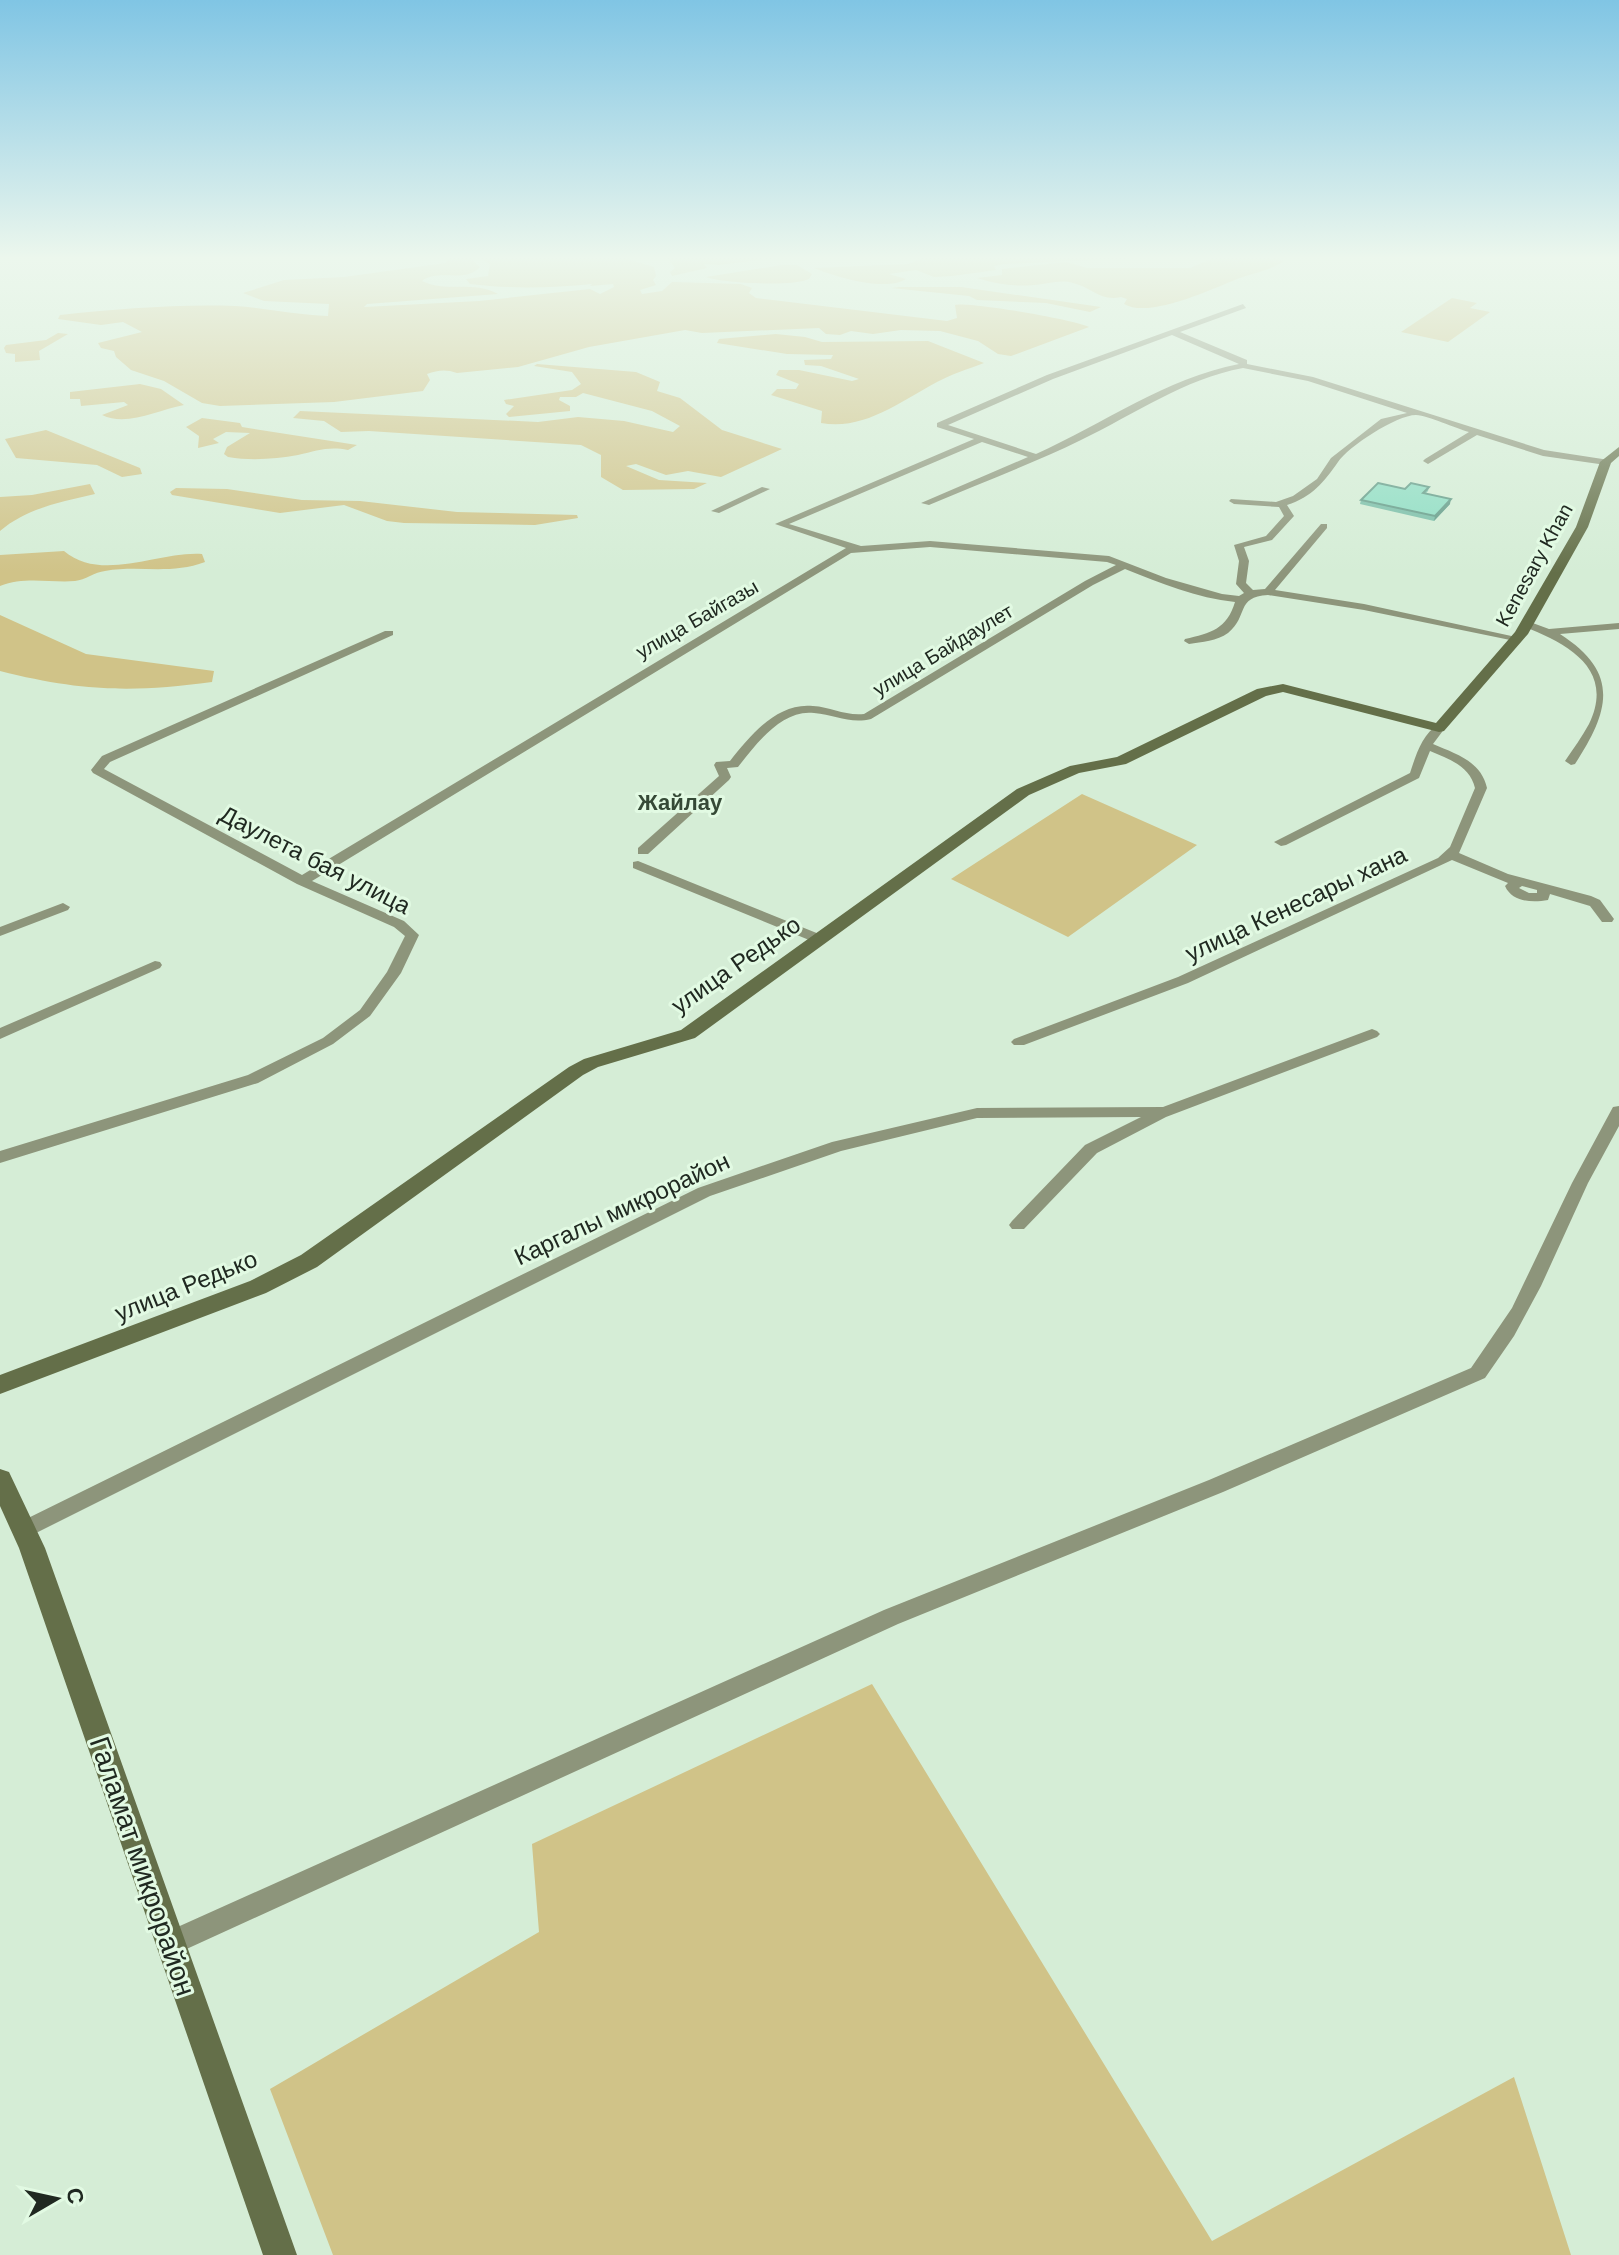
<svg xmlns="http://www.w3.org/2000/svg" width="1619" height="2255" font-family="Helvetica,sans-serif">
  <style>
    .green { fill: #d0c388 }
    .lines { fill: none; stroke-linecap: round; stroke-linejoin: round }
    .street { fill: #8d957b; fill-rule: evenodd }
    .secondary { fill: #646f49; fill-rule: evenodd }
    .wall { fill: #7abea8 }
    .shaded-wall { fill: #639b88 }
    .building { fill: #8eddc3; stroke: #639b88; stroke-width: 2 }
    .labels { text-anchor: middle; stroke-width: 6; stroke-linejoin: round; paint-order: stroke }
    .far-street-label { font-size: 20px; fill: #202921; stroke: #e2fae3 }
    .far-neighbourhood-label { font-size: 22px; font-weight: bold; fill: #354936; stroke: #e2fae3 }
    .street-label { font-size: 24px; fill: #202921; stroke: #e2fae3 }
    .near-street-label { font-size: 28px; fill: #202921; stroke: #e2fae3 }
  </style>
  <rect width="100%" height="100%" fill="#d5edd6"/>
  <path class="green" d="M448,257H469L480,267C464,284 439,268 422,281C446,293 474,280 498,294L367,304L364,307L479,301L590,289L600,294L614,287L613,284L590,286L592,284C550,288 511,289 470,284L466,279L488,276L490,264L478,257H621L654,267L656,276L653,280L656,285L640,290L642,294L662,291L672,282L741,284L752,288L749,293L756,298L781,301L947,321L957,318L955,305C966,301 1077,320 1089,327L1011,356L998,354L978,341L940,331L901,330L873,334L851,331L840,335L826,334L819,328L702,333L685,330L589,347L518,367L457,373C446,369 438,370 427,374L430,380L423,391L334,402L220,406L202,403L164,381L131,370L116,357L114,351L101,348L98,343L142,332L123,322L101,325L58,319L60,315C118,309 177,304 235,306C266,308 297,315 328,316L329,304L264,301L243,293L284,280L344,277L446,263Z
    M667,257H782L719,265L704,264L707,268L672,276L670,272L675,268Z
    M926,257H1152L1004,264L994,266L996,270L952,276L934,277L916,270L889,274L906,279C886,292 836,277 814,268L908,264Z
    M1216,257H1272L1284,261C1269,271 1253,273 1237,279C1212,289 1149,319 1124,304L1127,299L1121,297C1101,302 1091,287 1073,283C1061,279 1047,284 1034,285C1015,287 996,284 977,278L1002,275V269L1066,262L1087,268H1190Z
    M782,265H797L812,274L809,279C793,287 721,283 706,277Z
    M899,287H961L1101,307L1090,312L1046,303L977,300L969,296L891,288Z
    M1452,298L1477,303L1470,308L1490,312L1448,342L1401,332Z
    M58,333L68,334L39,351L40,360L15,362V354L6,353L4,348L6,345L46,340Z
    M776,334L805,337L822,342L928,341L984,363C968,369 952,374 937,382C901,401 864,431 821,423L822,411L771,395L777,389H796L799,384L776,375L779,370H799L852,381L859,379L821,366L805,365L804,360L831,359L833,355L787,354L717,343L719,339Z
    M537,364L636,372L660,382L657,391L680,398L722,430L782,449L721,477L688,471L666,475L636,464L626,466L659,480L707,483L694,489L623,490L601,477V455L581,445L369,431L341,432L324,421L293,418L300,411L538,422L578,417L624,421L673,432L680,426L652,411L583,393L576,397H560L559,400L570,406V411L509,417L506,414L514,406L506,404L504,400L572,390L581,384L572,372L534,366Z
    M140,384L161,389L184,405C157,410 127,427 102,415L128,405L124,402L81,406L80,399H70V392Z
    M202,418L240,423L242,427L357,445L348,450C328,446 317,451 298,455C276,459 251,461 228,457L224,454L227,447L250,433L226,432L213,439L219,443L198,448L199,436L186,427Z
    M46,430L140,468L142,474L122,477L97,465L16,458L5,439Z
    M90,484L95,494C61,502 27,508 0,531V497L32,495Z
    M176,488L227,489L302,500L360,501L457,512L577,515L578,518L535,525L404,523L387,521L344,505L280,513L172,495L170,492Z
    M64,551C102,583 158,551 202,554L205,562C171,575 139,565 105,571C95,572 85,580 75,581C50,583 25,576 0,586V555Z
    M0,615L86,654L214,671L212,682C131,693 79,691 0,671Z
    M1082,794L1197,845L1068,937L951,879Z
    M872,1684L1212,2241L1514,2077L1571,2255H333L270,2089L539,1932L532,1844Z"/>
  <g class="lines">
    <path class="street" d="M1243,304L1246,308L1180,332L1247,360V364L1313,377L1544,450L1609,460V464L1606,465L1543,456L1477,435L1428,464L1423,461L1425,459L1469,432C1455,428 1429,416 1416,415C1396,415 1348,447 1338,462C1324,482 1312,497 1287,505L1294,516L1272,540L1244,547L1249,561L1246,583L1253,590L1265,589L1321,524H1327V528L1275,590L1364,604L1516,637L1521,640L1520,642L1364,610L1268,595C1235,597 1249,616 1228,633C1217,641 1202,642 1189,644L1184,641L1185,639C1211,633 1227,629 1235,602C1197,598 1160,583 1125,569L1093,585L871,719C850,724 835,715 814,713C782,709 756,744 738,767L727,768L731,777L729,780L648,854H638V848L719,776L714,765L716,762L730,761C750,736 777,702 813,706C831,707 845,716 864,714L1085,581L1116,565L1107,562L930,547L851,553L312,881L404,921L419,935L401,973L370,1016L333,1044L258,1083L0,1163V1151L248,1075L323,1038L360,1010L387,972L405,936L394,927L297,884L93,773L91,770L102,756L385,631H393V635L110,762L104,769L302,875L846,548L775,524L974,439L937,427V423L1047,375ZM1172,335L1239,364C1166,378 1103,424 1036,454L948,425L1053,379ZM1243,368L1308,381L1407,413L1381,419L1331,458L1317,479L1293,496L1276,502L1231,499L1229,501L1234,504L1279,507L1284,516L1266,536L1234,545L1239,561L1236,584L1244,593L1239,596L1222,594L1166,578L1109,556L930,541L861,546L789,524L982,442L1028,457L921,503L929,505C980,483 1032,464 1081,440C1135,414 1184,379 1243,368Z
      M762,487L770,489L719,513L711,511Z
      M1522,622H1530L1549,629L1619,623V629L1560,634C1619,672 1611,709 1575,764L1571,765L1565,761C1573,749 1582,737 1589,724C1616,668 1566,643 1522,626Z
      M1439,724L1445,728L1433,744C1456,754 1481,761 1487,788L1459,853L1508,874L1591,896L1600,900L1614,919L1612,922H1602L1590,906L1550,894L1548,900C1532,903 1512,902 1505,886L1508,883L1452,860L1188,983L1024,1045H1014L1011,1042L1014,1039L1178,977L1438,858L1450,847L1475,788C1470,766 1449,759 1430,751L1419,778L1286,845L1281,846L1274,842L1410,773C1416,755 1422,734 1439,724ZM1522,886L1537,890V893H1529L1519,888Z
      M638,861L824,936L826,939L819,943L814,942L633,868V862Z
      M63,903L70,907L68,910L0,936V927Z
      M155,961L160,962L162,965L160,968L0,1039V1028Z
      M1372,1029L1377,1031L1380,1034L1377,1037L1166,1117L1097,1153L1024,1229H1012L1009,1225L1012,1221L1085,1145L1141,1117L977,1118L841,1151L710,1196L30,1536L23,1539L16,1536L13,1530L16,1524L698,1188L832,1142L977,1108L1163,1107Z
      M1619,1106V1126L1588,1183L1541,1286L1514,1336L1485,1378L1223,1492L898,1624L180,1952L171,1955L162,1952L159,1943L162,1934L884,1610L1209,1480L1471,1368L1512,1308L1572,1183L1613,1107Z"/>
    <path class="secondary" d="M1619,447V456L1611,463L1588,527L1528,634L1444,731L1439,732L1283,692L1266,696L1126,764L1079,773L1029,795L695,1038L598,1067L583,1075L317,1267L266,1293L0,1394V1375L250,1281L301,1255L569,1067L584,1059L681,1030L1017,789L1070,766L1117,757L1257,689L1283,684L1436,723L1515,632L1576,527L1600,462Z
      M0,1469L9,1472L45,1548L297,2255H263L19,1548L0,1506Z"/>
  </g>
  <path class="wall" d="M1429,487L1428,491L1425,494L1450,504L1434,521L1360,504L1361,500Z"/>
  <path class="shaded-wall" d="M1451,499L1450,504L1434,521L1435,516Z"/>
  <path class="building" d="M1378,483L1405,489L1411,483L1429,487L1423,493L1451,499L1435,516L1361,500Z"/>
  <linearGradient id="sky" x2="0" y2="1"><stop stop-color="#80c5e4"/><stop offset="0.45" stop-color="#ecf7ed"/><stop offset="1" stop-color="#ecf7ed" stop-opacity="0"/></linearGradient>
  <rect width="1619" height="573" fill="url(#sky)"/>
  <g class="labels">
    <g class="far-street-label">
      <text transform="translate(1534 565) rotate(-61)" y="7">Kenesary Khan</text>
      <text transform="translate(697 619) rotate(-30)" y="7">улица Байгазы</text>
      <text transform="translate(943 650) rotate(-31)" y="7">улица Байдаулет</text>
    </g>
    <g class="far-neighbourhood-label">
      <text x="680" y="810">Жайлау</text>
    </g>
    <g class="street-label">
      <text transform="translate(315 860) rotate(27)" y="8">Даулета бая улица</text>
      <text transform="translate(1296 904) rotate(-25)" y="8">улица Кенесары хана</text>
      <text transform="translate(736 965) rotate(-35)" y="8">улица Редько</text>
      <text transform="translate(622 1209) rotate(-25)" y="8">Каргалы микрорайон</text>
      <text transform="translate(186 1286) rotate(-22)" y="8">улица Редько</text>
    </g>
    <g class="near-street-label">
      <text transform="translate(143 1866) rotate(71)" y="10">Галамат микрорайон</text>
    </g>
  </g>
  <g transform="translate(56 2199) rotate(81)" stroke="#e2fae3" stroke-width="6" paint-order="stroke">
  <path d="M0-6L14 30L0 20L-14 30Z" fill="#202921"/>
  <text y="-12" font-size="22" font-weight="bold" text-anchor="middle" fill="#202921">С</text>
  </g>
</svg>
